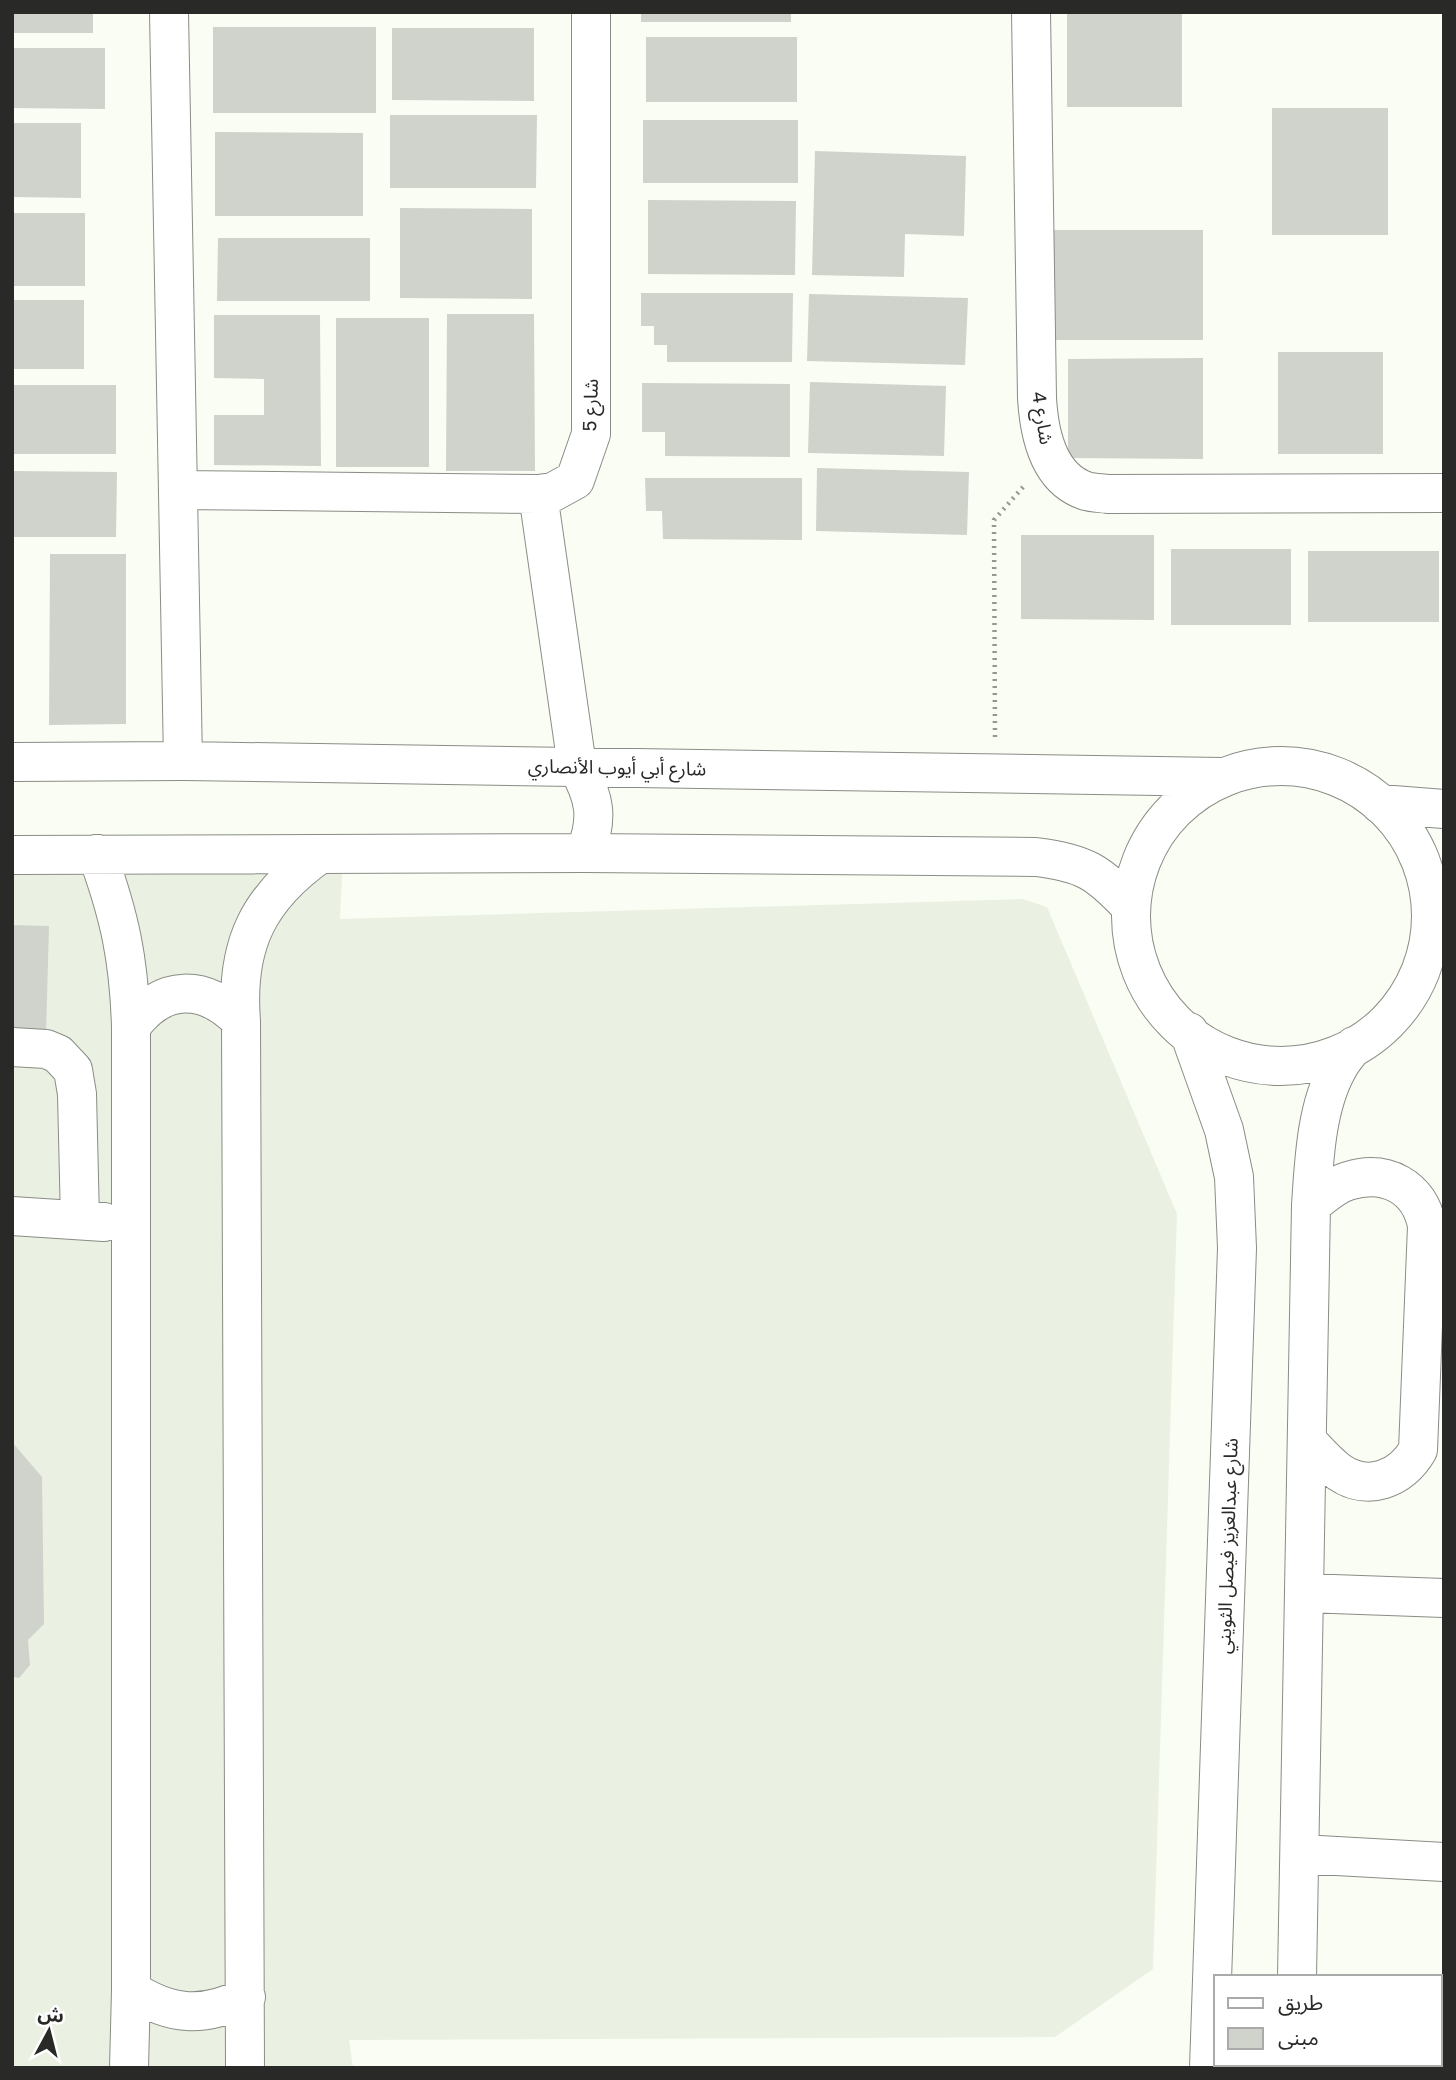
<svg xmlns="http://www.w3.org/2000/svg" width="1456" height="2080" font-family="'Golos Text','Noto Sans Arabic',sans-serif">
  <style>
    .built { fill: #eaf1e2 }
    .building { fill: #cfd3cb }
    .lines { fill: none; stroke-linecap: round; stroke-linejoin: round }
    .minor-casing { stroke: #898d85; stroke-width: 40 }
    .path { stroke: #959791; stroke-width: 4.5; stroke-dasharray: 2 5; stroke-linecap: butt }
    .minor { stroke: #fff; stroke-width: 38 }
    .labels { text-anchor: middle; stroke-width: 7; stroke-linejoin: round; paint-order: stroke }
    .street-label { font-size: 19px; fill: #292a27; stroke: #fff }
  </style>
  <rect width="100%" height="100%" fill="#f9fdf4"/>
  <path class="built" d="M343,854L340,919L1023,899L1047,907L1177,1214L1153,1969L1055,2037L349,2040L353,2068H12V857Z"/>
  <path class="building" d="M12,12H93V33H12Z
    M641,12H791V22H641Z
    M1067,12H1182V107H1067Z
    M213,27H376V113H213Z
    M392,28H534V101L392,100Z
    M646,37H797V102H646Z
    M12,48H105V109L12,108Z
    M1272,108H1388V235H1272Z
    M390,115H537L536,188H390Z
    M643,120H798V183H643Z
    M12,123H81V198L12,197Z
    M215,132L363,133V216H215Z
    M815,151L966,156L964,236L905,234L904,277L812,275Z
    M648,200L796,201L795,275L648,274Z
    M400,208L532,209V299L400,298Z
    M12,213H85V286H12Z
    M1054,230H1203V340H1054Z
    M218,238H370V301H217Z
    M641,293H793L792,362H667V345H654V326H641Z
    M809,294L968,298L965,365L807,361Z
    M12,300H84V369H12Z
    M447,314H534L535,471H446Z
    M214,315H320L321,466L214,465V415H264V379L214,378Z
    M336,318H429V467H336Z
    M1278,352H1383V454H1278Z
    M1203,358V459L1068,458V359Z
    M810,382L946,386L944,456L808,453Z
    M642,383L790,384V457L665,456V432H642Z
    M12,385H116V454H12Z
    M817,468L969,472L967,535L816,531Z
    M12,471L117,472L116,537H12Z
    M645,478H802V540L663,539L662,511H646Z
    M1021,535H1154V620L1021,619Z
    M1171,549H1291V625H1171Z
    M1308,551H1439V622H1308Z
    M50,554H126V724L49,725Z
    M12,925L49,926L46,1034L12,1033Z
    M12,1442L42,1477L44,1624L28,1640L30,1665L19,1678L12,1677Z"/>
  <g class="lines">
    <defs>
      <path id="minor" d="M169,12L183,761
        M1031,12L1037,398C1039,432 1047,478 1086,491C1093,493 1101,493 1108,494L1444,493
        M178,490L538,494L553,492L575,480L591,434V12
        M538,494L577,766C595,798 599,818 585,853
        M12,762L183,761L1222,777
        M1131 916a150 150 0 1 1 300 0a150 150 0 1 1-300 0Z
        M1380,804L1444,809
        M97,854C120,917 129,960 131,1027V1990L129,2068
        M12,855L585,853L1036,857C1085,863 1098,872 1131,907
        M131,1027C162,983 205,984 241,1021
        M1189,1032L1224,1130L1234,1177L1237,1248L1209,2068
        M12,1047L46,1049L58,1054L73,1070L77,1094L80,1220
        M12,1216L104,1222
        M1307,1441C1317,1451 1327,1463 1339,1472C1368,1492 1401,1479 1418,1450L1427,1226C1420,1187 1386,1169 1348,1181C1334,1185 1322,1197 1311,1205
        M1305,1593L1444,1598
        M1301,1854L1444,1862
        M1297,1977L1311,1205C1314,1161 1316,1107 1338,1068C1342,1060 1348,1053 1354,1046
        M131,1990C171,2016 203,2018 246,1997
        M245,2068L241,1021C235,945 258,898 320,854
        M1294,2068L1295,2064"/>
    </defs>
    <use href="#minor" class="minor-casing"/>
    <path class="path" d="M995,737L994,520L1023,487"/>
    <use href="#minor" class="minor"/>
  </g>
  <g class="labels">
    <g class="street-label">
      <text transform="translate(590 405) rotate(-88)" y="7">شارع 5</text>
      <text transform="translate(1043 418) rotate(81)" y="7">شارع 4</text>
      <text transform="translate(617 767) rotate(1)" y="7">شارع أبي أيوب الأنصاري</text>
      <text transform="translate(1227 1546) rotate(-88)" y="7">شارع عبدالعزيز فيصل الثويني</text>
    </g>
  </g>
  <rect width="1456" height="2080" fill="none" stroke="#292a27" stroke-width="28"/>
  <rect x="1214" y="1975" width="228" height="91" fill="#ffffff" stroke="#a9aaa9" stroke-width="2"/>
  <rect x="1228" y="1998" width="35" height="10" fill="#ffffff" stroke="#a9aaa9" stroke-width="2"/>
  <text x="1278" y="2010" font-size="21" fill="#292a27">طريق</text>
  <rect x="1228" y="2028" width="35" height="21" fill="#cfd3cb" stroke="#a9aaa9" stroke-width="2"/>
  <text x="1278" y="2045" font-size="21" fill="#292a27">مبنى</text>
  <g transform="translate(49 2031) rotate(7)" stroke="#ffffff" stroke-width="5" paint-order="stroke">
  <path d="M0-5L12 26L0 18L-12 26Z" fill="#292a27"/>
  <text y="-10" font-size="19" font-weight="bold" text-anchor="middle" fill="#292a27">ش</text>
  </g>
</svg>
